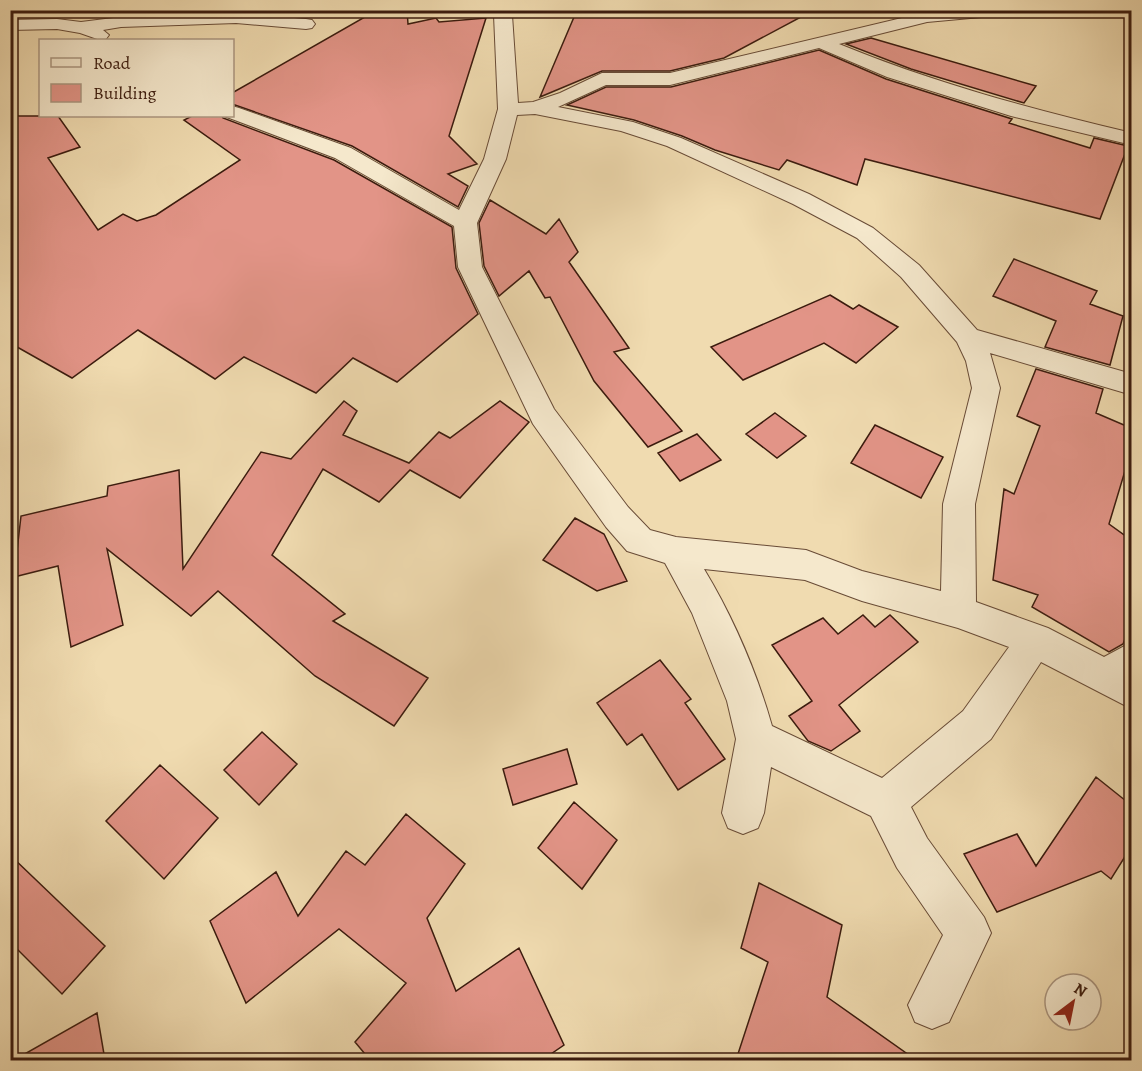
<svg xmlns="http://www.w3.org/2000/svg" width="1142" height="1071" font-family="Alegreya,serif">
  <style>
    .building { fill: #e29487; stroke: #3b1b0e; stroke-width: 1.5 }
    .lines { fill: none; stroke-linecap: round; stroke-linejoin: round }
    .minor-casing { stroke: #684b36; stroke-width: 2 }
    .minor { fill: #f5e8cc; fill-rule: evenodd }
  </style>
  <rect width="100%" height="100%" fill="#f0dbb0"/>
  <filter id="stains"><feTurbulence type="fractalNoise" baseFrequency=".00333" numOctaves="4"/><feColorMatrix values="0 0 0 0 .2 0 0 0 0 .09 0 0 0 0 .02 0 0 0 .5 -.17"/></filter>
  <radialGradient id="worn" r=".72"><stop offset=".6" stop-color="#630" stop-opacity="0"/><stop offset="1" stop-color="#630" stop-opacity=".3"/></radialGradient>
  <path class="building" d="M377,10H407L408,24L436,18L439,22L486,18L449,136L477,164L448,174L468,186L458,207L352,146L232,104V93Z
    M577,10H814L724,58L670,71H602L540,97Z
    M871,38L1036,86L1024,103L911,69L846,44Z
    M819,50L886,79L1012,119L1009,123L1090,148L1094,138L1128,146L1100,219L865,159L857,185L787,160L779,170L715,150L682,136L634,120L567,105L606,87H671Z
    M10,104L18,116H58L80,147L48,158L98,230L123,214L137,221L156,215L240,160L184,120L192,116H222L223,118L334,160L452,227L456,268L478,314L397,382L353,358L316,393L244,357L215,379L138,330L72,378L10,343Z
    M490,200L546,234L559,219L578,252L569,262L629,348L614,352L682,431L648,447L594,381L550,297L545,298L529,271L499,296L484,266L479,223Z
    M1014,259L1097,291L1090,304L1123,316L1110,365L1045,347L1056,321L993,296Z
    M830,295L853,309L859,305L898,327L856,363L824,343L743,380L711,347Z
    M1036,369L1103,389L1096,413L1131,428V451L1109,524L1131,540V624L1123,644L1109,652L1032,607L1038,595L993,580L1004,489L1014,494L1040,426L1017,416Z
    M344,401L357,411L343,435L409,463L439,432L450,438L500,401L529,422L460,498L410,470L379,502L323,469L272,555L345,614L333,621L428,678L394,726L315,676L218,591L191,616L107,549L123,625L71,647L58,566L14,577L21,516L107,496L108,486L179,470L183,569L261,452L291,459Z
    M775,413L806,436L777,458L746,434Z
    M875,425L943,457L921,498L851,463Z
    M697,434L721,460L680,481L658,453Z
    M575,518L604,534L627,581L597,591L543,560Z
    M863,615L875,627L890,615L918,642L839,705L860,731L831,751L808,741L789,716L812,701L772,645L823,618L838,634Z
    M660,660L691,699L685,703L725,759L678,790L642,734L627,745L597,703Z
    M262,732L297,764L259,805L224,770Z
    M567,749L577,784L513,805L503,769Z
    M160,765L218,818L164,879L106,821Z
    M1096,777L1131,805V847L1111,879L1101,871L997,912L964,854L1017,834L1036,866Z
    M574,802L617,840L582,889L538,848Z
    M406,814L465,864L427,918L456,991L519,948L564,1045L542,1060H370L355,1042L406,983L339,929L246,1003L210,921L276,872L298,916L346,851L365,865Z
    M10,855L105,946L62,994L10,942Z
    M759,883L842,925L827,997L916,1060H736L768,962L741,948Z
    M97,1013L105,1060H14Z"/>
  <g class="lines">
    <defs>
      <path id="minor" d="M492,10H509L512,15L518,103L533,102L560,93L602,73H670L927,12L1011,10L1003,15L927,22L839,44C934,83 1031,109 1132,133V145L1011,116L887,77L819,48L670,85H606L558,107L633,122L681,138L809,194L873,228L919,265L977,330L1132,374V395L990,353L1000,388L975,504L976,602L1048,628L1104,657L1132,642V709L1041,662L991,739L911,807L927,838L984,917L991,933L949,1022L932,1029L915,1022L908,1005L943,935L897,868L871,816L771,767L764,813L758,828L743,834L728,828L722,813L736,739L727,701L692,613L665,563L627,551L606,527L533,424L458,267L454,226L335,158L224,116H232V106L239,108L351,148L459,210L484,159L498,109L494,15ZM535,114L621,131L667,146L793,204L857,238L901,277L957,342L966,361L972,388L943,504L941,591L862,571L806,550L676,537L650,530L628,507L554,409L482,267L477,223L506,159L517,115ZM704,569L805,580L862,601L958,628L1009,647L963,711L882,778L772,726C757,673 733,617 704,569Z
        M236,13L306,19L312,20L315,24L312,28L306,29L236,23L121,27L103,30L109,35L106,39L100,40L80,33L57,29L10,30V20L57,19L81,22L121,17Z"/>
    </defs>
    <use href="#minor" class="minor-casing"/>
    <use href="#minor" class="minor"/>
  </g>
  <rect width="1142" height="1071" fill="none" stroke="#f0dbb0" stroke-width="36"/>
  <rect x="12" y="12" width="1118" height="1047" fill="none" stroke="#3b1b0e" stroke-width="3"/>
  <rect x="18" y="18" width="1106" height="1035" fill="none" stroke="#3b1b0e" stroke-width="1.5"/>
  <rect x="39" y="39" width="195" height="78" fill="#f5e8cc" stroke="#ab9680" stroke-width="1.5"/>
  <rect x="51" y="58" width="30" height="9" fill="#f5e8cc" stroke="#ab9680" stroke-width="1.5"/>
  <text x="93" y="69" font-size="18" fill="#3b1b0e">Road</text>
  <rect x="51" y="84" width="30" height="18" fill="#e29487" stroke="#ab9680" stroke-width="1.5"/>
  <text x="93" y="99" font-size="18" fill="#3b1b0e">Building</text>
  <g transform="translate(1073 1002) rotate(32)"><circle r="28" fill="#f5e8cc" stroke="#ab9680" stroke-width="1.5"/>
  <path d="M0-4.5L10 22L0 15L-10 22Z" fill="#8f2418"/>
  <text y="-9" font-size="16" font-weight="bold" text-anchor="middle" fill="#3b1b0e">N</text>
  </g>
  <rect width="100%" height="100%" filter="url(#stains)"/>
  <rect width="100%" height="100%" fill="url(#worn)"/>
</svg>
